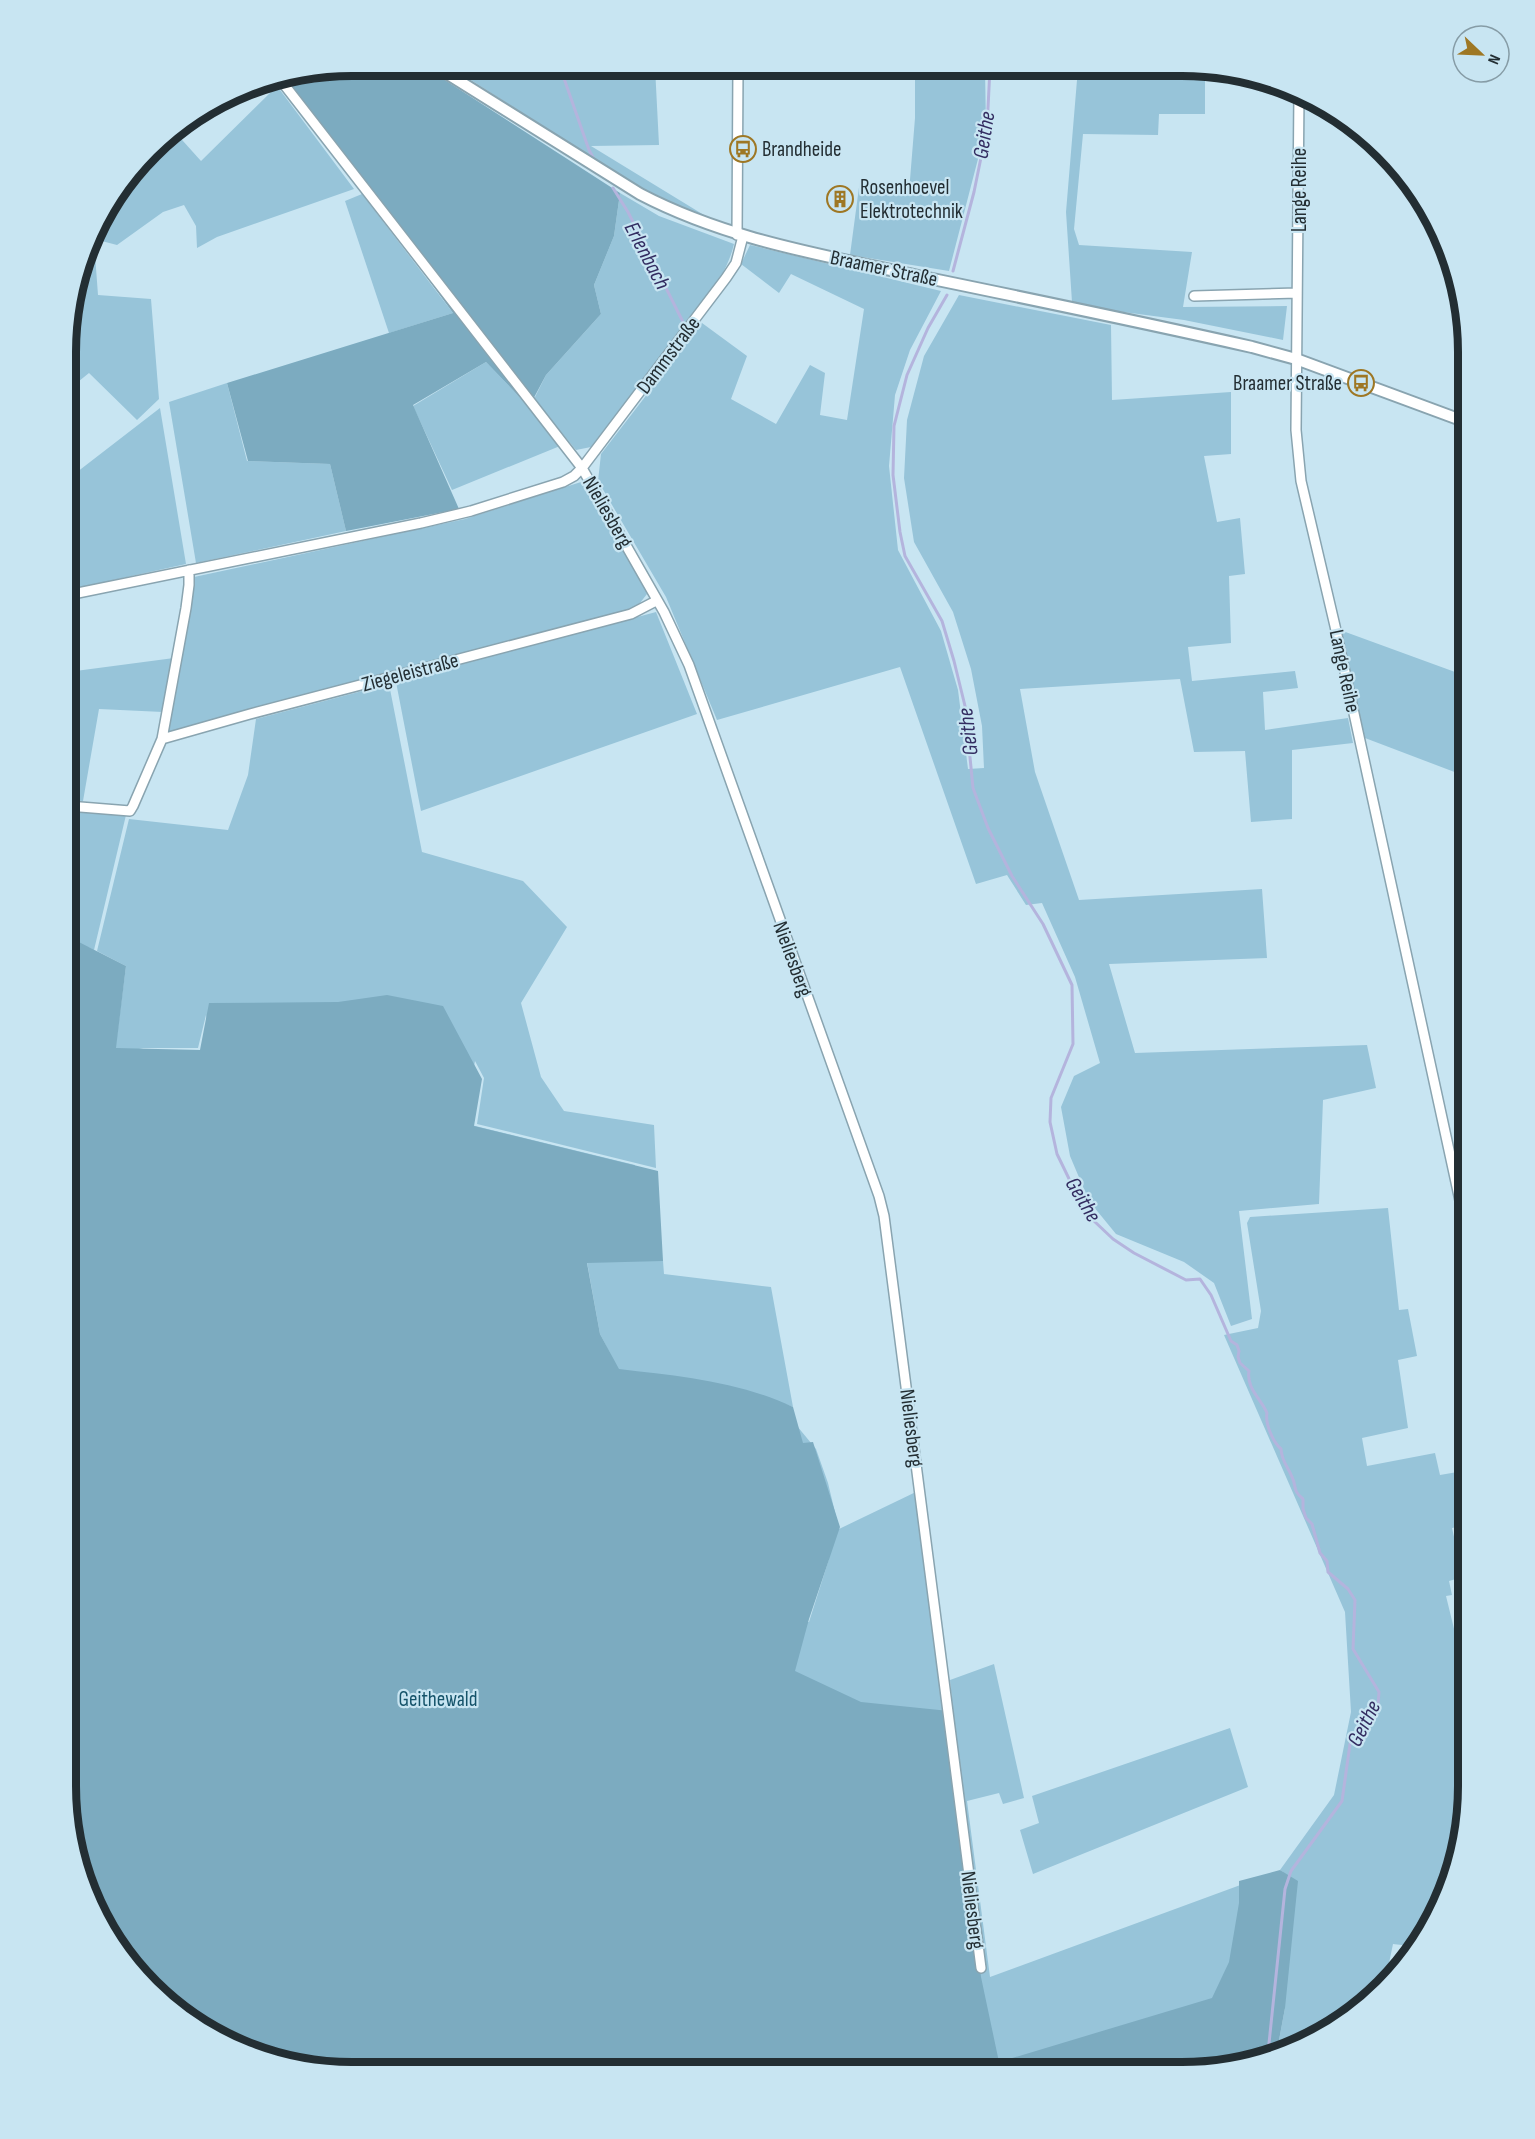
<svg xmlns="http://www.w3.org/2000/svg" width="1535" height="2139" font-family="'Sofia Sans Condensed',sans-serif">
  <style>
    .green { fill: #97c4d9; fill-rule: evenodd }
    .forest { fill: #7cabc0 }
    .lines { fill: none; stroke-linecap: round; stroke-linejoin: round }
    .stream { stroke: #b4b4dd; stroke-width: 3 }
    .minor-casing { stroke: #89a4b0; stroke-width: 12 }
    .tertiary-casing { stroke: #89a4b0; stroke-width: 14 }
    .minor { stroke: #fff; stroke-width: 9 }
    .tertiary { stroke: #fff; stroke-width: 10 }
    .labels { text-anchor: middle; stroke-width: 4.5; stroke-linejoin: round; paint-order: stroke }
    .poi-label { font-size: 21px; fill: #232e33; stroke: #c8e5f2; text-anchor: start }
    .street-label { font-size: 21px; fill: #232e33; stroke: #c8e5f2 }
    .park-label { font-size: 21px; fill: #15536a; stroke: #c8e5f2 }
    .water-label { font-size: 22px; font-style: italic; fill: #332d61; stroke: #c8e5f2 }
    .rim { fill: none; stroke: #232e33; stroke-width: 8 }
  </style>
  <rect width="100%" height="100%" fill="#c8e5f2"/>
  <path class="green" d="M449,66L655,67L659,145L591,146L717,223L657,198L637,186Z
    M915,68H985L986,128L949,271L850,255L860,180L909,192L915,118Z
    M1078,68H1091V73L1205,75V114H1159L1158,135L1083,134L1074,229L1079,245L1192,252L1183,307L1287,306L1283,340L1184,320L1085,307L1072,302L1066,212Z
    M277,86L354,189L217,237L197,248L196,226L184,205L163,212L117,245L94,239L104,210L164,137L174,131L201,161Z
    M620,193L659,216L734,244C726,280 693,316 670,345C644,379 618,413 591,447L576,450L534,399L546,375L601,314L594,285L614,236Z
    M362,194L453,313L389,333L345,201Z
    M94,241L98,295L151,299L159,399L137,420L89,373L68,390L69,315Z
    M750,245L941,291L910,350L895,395L889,466L898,550L941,631L958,690L968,769L984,768L982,726L971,669L953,612L914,542L904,478L907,420L924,356L959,295L1111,325L1112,400L1231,392V454L1204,456L1217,522L1240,518L1245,574L1229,576L1231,643L1188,647L1192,681L1295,671L1298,688L1263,692L1265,730L1348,718L1353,743L1292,750V819L1251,822L1245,751L1194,752L1180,679L1020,689L1035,772L1079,900L1262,889L1267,958L1109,964L1135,1053L1367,1045L1376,1088L1323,1100L1319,1204L1239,1211L1252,1319L1231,1326L1214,1283L1184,1262L1116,1234L1089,1201L1070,1156L1061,1107L1074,1076L1100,1063L1075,977L1042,903L1026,905L1007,875L976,884L900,667L717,720L666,597L598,481L601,454L702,323L747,356L731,399L776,424L810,365L825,373L820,415L847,420L864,309L791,274L779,293L741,264Z
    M486,362L529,407L560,446L452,490L413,406Z
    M227,383L247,461L330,464L346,531L196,563L169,402Z
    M160,408L186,564L68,590V479Z
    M581,482L644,582L647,594L636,608L167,734L194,577L465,519Z
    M656,612L697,714L421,811L396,682Z
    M1340,630L1466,676L1465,776L1365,738Z
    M174,658L163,712L99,709L83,801L68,800V672Z
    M389,684L422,852L523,881L567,927L521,1003L541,1077L564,1111L654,1125L656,1168L477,1124L484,1078L475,1061L463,1123L635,1165L637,1261H663L664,1274L771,1287L793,1407L785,1404L797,1426L816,1449L828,1483L839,1529L920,1490L948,1701L952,1700L950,1680L994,1664L1024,1798L1003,1804L999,1793L967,1801L990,1977L1254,1880L1283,1872L1280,1870L1334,1795L1351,1712L1345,1612L1224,1335L1258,1328L1261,1311L1247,1223L1250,1217L1388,1208L1399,1310L1408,1309L1417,1356L1398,1360L1408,1428L1362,1438L1367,1466L1435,1453L1440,1475L1469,1470L1468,1525L1452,1528L1463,1577L1449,1581L1452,1595L1446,1596L1456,1637L1468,1635V1805L1454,1879L1419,1947L1393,1944L1384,1987L1371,2002L1309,2044L1277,2051L1285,2008L1182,2073L316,2071L243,2051L179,2014L95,1913L66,1786L67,1032L116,1043L126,966L97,951L129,819L228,830L248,775L256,719ZM206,1015L215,1066L139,1048H198ZM545,1253L619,1261L587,1262L600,1334L611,1355ZM829,1559L809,1622H808L803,1580L810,1572Z
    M68,810L126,815L94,950L88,947L67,1030Z
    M1469,1150V1212L1455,1152Z
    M1230,1728L1248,1787L1033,1874L1020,1830L1039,1823L1032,1796Z"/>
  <path class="forest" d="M353,66H423L620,193L614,236L594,285L601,314L546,375L529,407L486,362L413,405L459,509L346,531L330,464L248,461L227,383L453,313L281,78Z
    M67,936L126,966L116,1048L200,1050L209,1003L338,1002L387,995L443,1006L482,1079L474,1126L658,1171L663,1261L587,1263L600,1334L619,1369C678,1376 738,1381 793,1407L803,1443L813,1442L840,1527L809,1619L795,1671L861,1702L949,1711L981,1977L999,2062L1212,1998L1229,1962L1239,1903V1881L1280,1870L1298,1881L1285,2008L1277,2051L1182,2073L316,2071L243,2051L179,2014L95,1913L66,1786Z"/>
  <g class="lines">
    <path class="stream" d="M560,67L589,150L595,161
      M613,188L628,212L683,322
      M953,271L974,192L987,128L990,68
      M947,295L928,328L907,375L894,426L893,475L900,532L905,556L942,621L954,661L965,706L973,788L988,828L1012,876L1043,924L1072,985L1073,1044L1051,1098L1050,1122L1057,1154L1074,1189L1094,1221L1113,1239L1134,1253L1186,1280L1200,1279L1211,1295L1231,1341L1237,1345L1239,1351L1238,1357L1240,1363L1249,1371C1246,1388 1261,1399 1267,1413C1265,1424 1273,1442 1281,1449C1282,1463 1288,1466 1292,1477C1297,1487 1292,1490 1303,1499V1509L1306,1518L1312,1524L1320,1553L1327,1561L1328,1572L1348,1589L1355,1600L1353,1649L1379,1692L1378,1705L1358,1735L1350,1744L1342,1801L1291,1871L1285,1889L1268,2053"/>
    <defs>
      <path id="minor" d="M279,78L582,468L664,612L689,665L879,1196L884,1216L981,1968
        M1299,92L1296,430L1301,481L1335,626L1469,1242
        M737,235L738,67
        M1194,296L1297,293
        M68,595L421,523L471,511L563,482L574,476L582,468L726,278L736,263L743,236
        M162,739L250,714L631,614L656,601
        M68,806L130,811L133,806L162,739L186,608L189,585V570"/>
      <path id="tertiary" d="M435,66L640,194C728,240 823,255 918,276C1030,299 1141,322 1252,347L1296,359L1469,423"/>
    </defs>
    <use href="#minor" class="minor-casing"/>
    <use href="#tertiary" class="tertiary-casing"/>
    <use href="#minor" class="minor"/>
    <use href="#tertiary" class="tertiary"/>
  </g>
  <defs>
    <symbol id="bus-ring" viewBox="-11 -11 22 22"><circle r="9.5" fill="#c8e5f2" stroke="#9e7724" stroke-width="1.5"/><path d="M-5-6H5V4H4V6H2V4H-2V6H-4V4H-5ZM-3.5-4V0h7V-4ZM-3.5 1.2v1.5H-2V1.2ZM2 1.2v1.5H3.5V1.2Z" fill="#9e7724"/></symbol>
    <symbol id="building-ring" viewBox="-11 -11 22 22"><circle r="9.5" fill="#c8e5f2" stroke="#9e7724" stroke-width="1.5"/><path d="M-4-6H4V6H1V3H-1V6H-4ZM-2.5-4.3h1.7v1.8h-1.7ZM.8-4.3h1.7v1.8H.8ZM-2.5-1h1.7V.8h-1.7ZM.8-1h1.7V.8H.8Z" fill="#9e7724"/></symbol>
  </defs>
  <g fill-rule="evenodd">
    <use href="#bus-ring" x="728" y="134" width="30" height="30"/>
    <use href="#building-ring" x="825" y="184" width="30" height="30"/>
    <use href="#bus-ring" x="1346" y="368" width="30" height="30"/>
  </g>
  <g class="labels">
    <g class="poi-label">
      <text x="762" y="156">Brandheide</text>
      <text x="860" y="194">Rosenhoevel<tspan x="860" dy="24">Elektrotechnik</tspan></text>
      <text x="1342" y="390" text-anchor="end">Braamer Straße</text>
    </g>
    <g class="street-label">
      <text transform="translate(1299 190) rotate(-90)" y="7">Lange Reihe</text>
      <text transform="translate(884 268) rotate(12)" y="7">Braamer Straße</text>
      <text transform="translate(668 355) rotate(-53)" y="7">Dammstraße</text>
      <text transform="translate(608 512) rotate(60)" y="7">Nieliesberg</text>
      <text transform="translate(1345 671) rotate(78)" y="7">Lange Reihe</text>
      <text transform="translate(410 672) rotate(-15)" y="7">Ziegeleistraße</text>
      <text transform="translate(793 959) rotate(70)" y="7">Nieliesberg</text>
      <text transform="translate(912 1428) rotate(83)" y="7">Nieliesberg</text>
      <text transform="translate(973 1910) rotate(83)" y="7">Nieliesberg</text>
    </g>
    <g class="park-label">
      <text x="438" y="1706">Geithewald</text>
    </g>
    <g class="water-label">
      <text transform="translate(983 135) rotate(-81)" y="8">Geithe</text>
      <text transform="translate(648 255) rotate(62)" y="8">Erlenbach</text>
      <text transform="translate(967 732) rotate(-97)" y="8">Geithe</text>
      <text transform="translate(1084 1199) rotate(59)" y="8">Geithe</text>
      <text transform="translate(1363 1723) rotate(-63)" y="8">Geithe</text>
    </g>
  </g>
  <path d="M0 0H1535V2139H0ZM352 76H1182A276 276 0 0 1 1458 352V1786A276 276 0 0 1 1182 2062H352A276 276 0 0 1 76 1786V352A276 276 0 0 1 352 76Z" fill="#c8e5f2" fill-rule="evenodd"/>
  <path class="rim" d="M352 76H1182A276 276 0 0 1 1458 352V1786A276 276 0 0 1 1182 2062H352A276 276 0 0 1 76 1786V352A276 276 0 0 1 352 76Z"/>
  <g transform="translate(1481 54) rotate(113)"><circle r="28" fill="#c8e5f2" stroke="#869ca6" stroke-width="1.5"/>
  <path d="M0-4.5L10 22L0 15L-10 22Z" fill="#9e7724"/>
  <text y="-9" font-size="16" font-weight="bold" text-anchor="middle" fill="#232e33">N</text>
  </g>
</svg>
